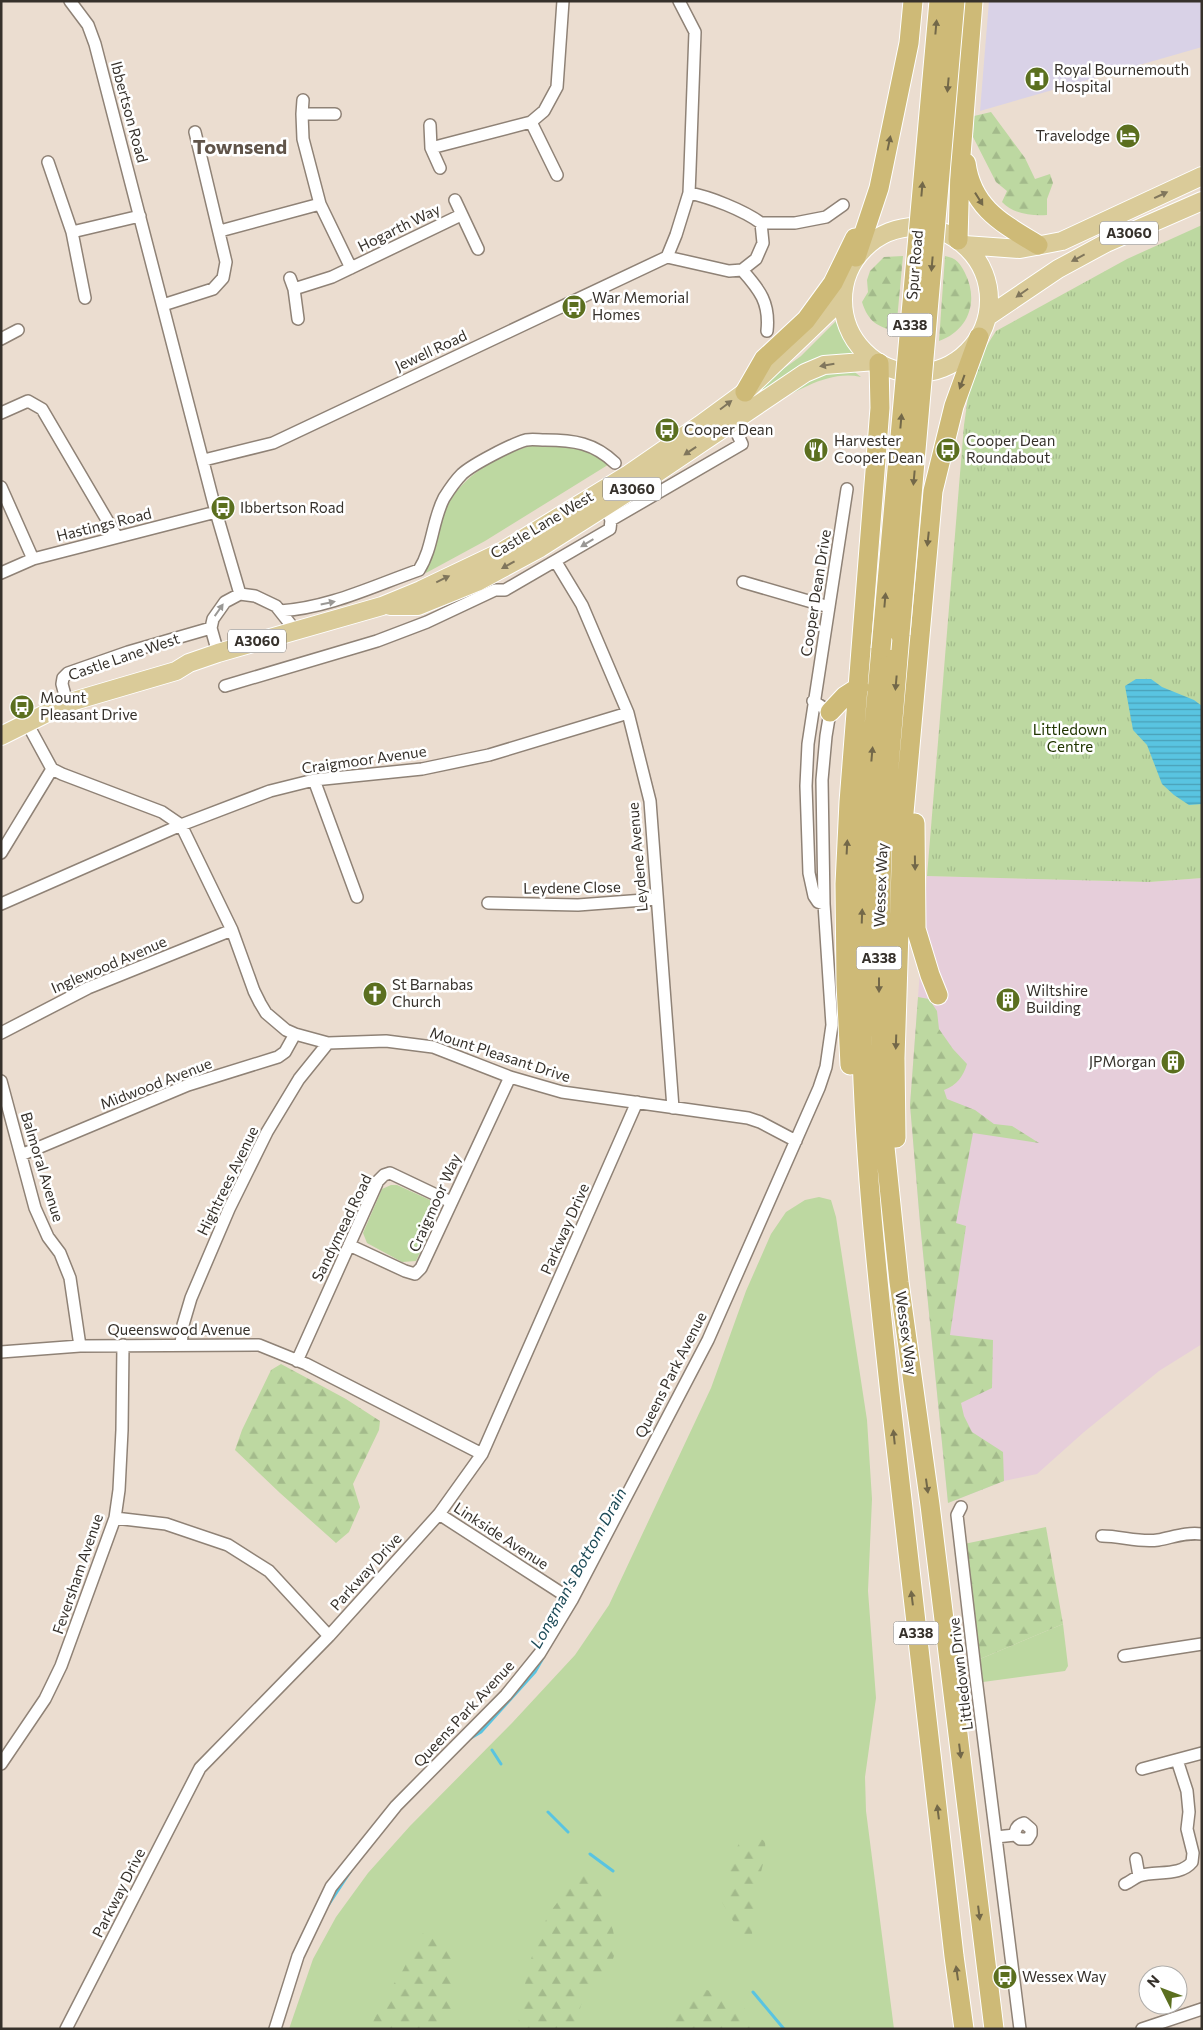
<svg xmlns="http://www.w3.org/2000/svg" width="1203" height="2030" font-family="Commissioner,sans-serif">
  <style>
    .commercial { fill: #e6ceda }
    .medical { fill: #d9d2e7 }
    .green { fill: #bdd8a1 }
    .forest { fill: url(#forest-firs) }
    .park { fill: url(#park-tufts) }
    .water { fill: url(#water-rules) }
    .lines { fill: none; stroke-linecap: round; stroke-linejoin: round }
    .stream { stroke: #59c4e1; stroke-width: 3 }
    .minor-casing { stroke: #8f8276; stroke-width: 14 }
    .primary-casing { stroke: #fff; stroke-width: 20 }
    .trunk-casing { stroke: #fff; stroke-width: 21 }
    .minor { stroke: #fff; stroke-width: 11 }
    .primary { stroke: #dacb99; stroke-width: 18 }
    .trunk { stroke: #ceba77; stroke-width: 19 }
    .trunk-bridge-casing { stroke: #fff; stroke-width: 21; stroke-linecap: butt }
    .trunk-bridge { stroke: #ceba77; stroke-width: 19 }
    .oneway { fill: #736849 }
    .oneway2 { fill: #80765c }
    .oneway3 { fill: #9a9895 }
    .labels { text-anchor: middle; stroke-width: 5; stroke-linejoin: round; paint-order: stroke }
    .shield { fill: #fff; stroke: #726f6b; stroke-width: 1 }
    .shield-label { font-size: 14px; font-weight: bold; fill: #36312b }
    .poi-label { font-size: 15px; fill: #36312b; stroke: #fff; text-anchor: start }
    .street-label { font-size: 15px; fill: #36312b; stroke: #fff }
    .park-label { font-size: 15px; fill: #203500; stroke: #fff }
    .water-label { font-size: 16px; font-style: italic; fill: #1c4a57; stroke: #fff }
    .district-label { font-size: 20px; font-weight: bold; fill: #605449; stroke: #fff }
  </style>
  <defs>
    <pattern id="forest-firs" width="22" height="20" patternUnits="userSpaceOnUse" patternTransform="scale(1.25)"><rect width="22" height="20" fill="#bdd8a1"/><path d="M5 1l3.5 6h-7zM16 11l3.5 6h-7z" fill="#a3ba8b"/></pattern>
    <pattern id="park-tufts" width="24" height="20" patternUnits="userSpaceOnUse" patternTransform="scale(1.25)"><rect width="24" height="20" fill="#bdd8a1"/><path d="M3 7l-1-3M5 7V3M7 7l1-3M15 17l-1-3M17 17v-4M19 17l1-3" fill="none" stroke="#a3ba8b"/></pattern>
    <pattern id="water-rules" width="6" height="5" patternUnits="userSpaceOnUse" patternTransform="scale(1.25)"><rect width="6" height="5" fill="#59c4e1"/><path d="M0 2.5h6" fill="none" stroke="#4aa0b7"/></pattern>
  </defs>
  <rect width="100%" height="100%" fill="#ebddd0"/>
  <path class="commercial" d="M927,876L1149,882L1202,878V1344L1159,1371L1084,1432L1037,1474L1004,1481L948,1503L920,1223L910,1105Z"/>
  <path class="medical" d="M989,1H1202V47L980,111Z"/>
  <path class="green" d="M838,319L848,343L860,358L749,402L745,397L801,356Z
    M852,370L861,377C828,370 799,391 770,405L823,372Z
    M537,444C569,443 584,447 611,463L485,541L426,573C425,566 432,557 434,549C437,538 439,526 443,515C458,476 499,454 537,444Z
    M391,1185H397L430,1200L436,1208L437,1217L416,1261L402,1262L367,1243L363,1233L382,1189Z
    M819,1197L831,1200L836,1217L867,1420L872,1499L868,1591L876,1698L865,1777L866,1811L894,2029H289L313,1959L336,1917L368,1873L410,1826L512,1723L575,1655L609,1605L711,1388L746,1291L771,1234L786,1212L805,1200Z
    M1063,1624L1068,1666L1065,1671L983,1682L980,1659Z"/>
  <path class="forest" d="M991,112L1025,158L1035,179L1050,174L1053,183L1047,199V215C1031,216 1013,214 1002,202L1007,191L996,182L973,137L974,116Z
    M903,256L896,331C877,327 868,321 862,302L868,292L867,280L870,271L884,257Z
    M945,256C956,258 960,263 965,273C979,301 969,330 939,341Z
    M918,997L929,999L937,1011L939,1029L953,1049L967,1064C963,1077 957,1085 944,1090L947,1099L975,1110L994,1124L1012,1126L1039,1143L973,1133L956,1223L966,1226L950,1335L993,1340L992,1388L961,1403L964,1416L972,1432L1003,1452L1004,1481L948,1503L920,1223L910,1105Z
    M281,1364L346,1399L380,1421L379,1430L353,1484L360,1507L349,1532L336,1543L280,1493L235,1450L242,1430L271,1370Z
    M1046,1527L1063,1624L980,1659L964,1544Z
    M743,1836L756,1837L765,1841C767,1860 757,1880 755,1899C752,1917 752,1935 752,1953L722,1902C730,1878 729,1859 743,1836Z
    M582,1874L596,1878C603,1899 621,1938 613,1959C610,1967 601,1973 596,1980C582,1996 579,2009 576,2029H518C521,1996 531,1949 546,1920C555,1903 569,1888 582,1874Z
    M430,1930L439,1932L454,1956L455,1990L451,2013L439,2029H370L381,2003L403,1970L420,1935Z
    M695,1988C728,1992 743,2005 765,2029H666L683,1999Z"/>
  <path class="park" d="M1202,225V878L1149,882L927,876L964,425L972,369L996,331L1127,259Z"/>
  <path class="water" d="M1136,679H1151L1162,687L1194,700L1202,706V804L1189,805L1174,795L1162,784L1147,745L1133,730L1125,686Z"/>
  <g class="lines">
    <path class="stream" d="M471,1738L481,1732L535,1672L543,1658
      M492,1750L501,1764
      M548,1812L568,1832
      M590,1854L613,1871
      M329,1904L350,1872
      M753,1992L784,2029"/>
    <defs>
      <path id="minor" d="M70,1L88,25L95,44L216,512L240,594
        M303,100L302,114H335
        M302,114L303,139L320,204L351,268
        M531,122L557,175
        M430,125L431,148L440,168
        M431,148L531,122L544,111L557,87L563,1
        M48,162L72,232L85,298
        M455,200L478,249
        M761,223H795L826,217L843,205
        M220,231L320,204
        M72,232L140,216
        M667,257L729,271L742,270L756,259L763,243L761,223C743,210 710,197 689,193
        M742,270C760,290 770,303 767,331
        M290,278L294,289L298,319
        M294,289L332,277L461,215
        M163,305L213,289L223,278L226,262L195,132
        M1,339L18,330
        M1,413L28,401L42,409L117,537
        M204,460L273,443L667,257L676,235L689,193L690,169L695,32L679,1
        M1,487L33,559
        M611,520L742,444L732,422
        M556,562L582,605L628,713L650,801L673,1108
        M419,570C433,548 432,521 444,498C449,490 456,480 462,474C473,464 512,444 526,440C532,439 539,440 545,440C574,440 594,443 615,463
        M1,573L33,559L216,512
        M743,582L829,607
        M280,611C329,608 373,586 419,570
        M218,653L211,628L213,619L225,602L240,594L255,596L276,606L295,630
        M225,686L377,641L427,622L495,590H505L610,529L611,520L605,506
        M67,703L62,684L63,678L68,673L128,652L211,628
        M27,723L52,769L62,774L162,812L181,825L232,930L254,991L260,1003L266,1013L286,1030L295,1034L328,1043L386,1041L433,1047L510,1077L562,1092L748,1118L760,1122L796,1141
        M314,780L357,897
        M1,853L52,769
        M488,903L578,905L657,899
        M1,904L181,825L270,791L314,780L422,769L489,755L628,713
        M824,904L818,902L814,896L809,873L806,786L808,744L847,489
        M1,1033L88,988L232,930
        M1,1081L35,1208L48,1237L60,1253L70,1278L80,1346
        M21,1155L188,1085L278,1057L285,1052L295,1034
        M349,1245L405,1271L415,1274L421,1268L510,1077
        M181,1345L183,1325L191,1298L229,1209L267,1132L299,1079L328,1043
        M1,1352L80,1346L259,1345L306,1364L482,1454
        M297,1361L378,1181L384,1175L390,1173L451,1202
        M961,1507L957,1515L976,1678L1020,2029
        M439,1514L572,1600
        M115,1518L166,1524L228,1545L269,1571L329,1636
        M1102,1536C1121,1536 1140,1543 1158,1540C1174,1537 1186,1532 1202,1534
        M1124,1656L1202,1644
        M1,1764L45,1699L61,1666L115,1518L119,1490L122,1430L123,1345
        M1142,1769L1202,1753
        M996,1837L1015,1835C1015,1829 1017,1825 1024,1823L1031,1829V1834L1028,1839H1020L1015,1835
        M1136,1859L1139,1876
        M1125,1884C1130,1882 1134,1878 1139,1876C1155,1870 1180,1877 1192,1862L1193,1853L1187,1829L1189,1812L1187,1791L1177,1760
        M66,2029L200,1768L329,1636L439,1514L482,1454L637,1102
        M275,2029L298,1956L331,1887L396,1806L506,1695L540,1653L572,1600L708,1340L819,1088L826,1067L832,1025L824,904L822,780L826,736L830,712L813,701
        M1142,2029L1202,2009"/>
      <path id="primary" d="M843 300a73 73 0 1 1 146 0a73 73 0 1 1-146 0Z
        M964,245L1020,249L1062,241L1202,176
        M987,317L1058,269L1106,243L1202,201
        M390,606H418L477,582L540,548L636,487L805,373L824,365L876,361
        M1,736L67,703L176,671L189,663L218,653L382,606L421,590L503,551L629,474L700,425L745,392L842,299"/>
      <path id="trunk" d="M966,163C972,208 1002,223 1038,245
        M958,240L960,168L973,1
        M856,257L879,188L909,43L913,1
        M745,392L764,359L806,320L833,283L855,238
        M900,634L882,852L881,890L879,979L883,1128L899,1282L930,1505L994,2029
        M881,649C870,767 859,886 861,1004C862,1141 877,1276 892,1412C911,1593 933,1774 954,1956L964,2029
        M830,712L845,696L859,687
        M915,823L916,929L930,975L938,995
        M850,1065L846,984L845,884L849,802L880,408L879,363
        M896,1138L895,1058L902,835L933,491L954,406L979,337"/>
    </defs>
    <use href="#minor" class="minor-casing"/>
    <use href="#primary" class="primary-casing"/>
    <use href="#trunk" class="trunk-casing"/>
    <use href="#minor" class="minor"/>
    <use href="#primary" class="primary"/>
    <use href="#trunk" class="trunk"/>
    <defs>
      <path id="trunk-bridge" d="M900,634L955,1
        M881,649L939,1"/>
    </defs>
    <use href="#trunk-bridge" class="trunk-bridge-casing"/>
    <use href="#trunk-bridge" class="trunk-bridge"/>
  </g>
  <defs><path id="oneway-solid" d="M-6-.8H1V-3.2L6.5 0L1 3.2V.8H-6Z" transform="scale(1.25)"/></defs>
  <g class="oneway">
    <use href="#oneway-solid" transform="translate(936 27) rotate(-85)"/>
    <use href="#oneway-solid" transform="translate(948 85) rotate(95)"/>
    <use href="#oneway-solid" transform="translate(889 143) rotate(-78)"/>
    <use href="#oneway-solid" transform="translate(922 189) rotate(-85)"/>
    <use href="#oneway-solid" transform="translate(979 199) rotate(58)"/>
    <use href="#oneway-solid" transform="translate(932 264) rotate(95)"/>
    <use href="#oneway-solid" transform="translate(962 382) rotate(110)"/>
    <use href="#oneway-solid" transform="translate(901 421) rotate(-85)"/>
    <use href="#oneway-solid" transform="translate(914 478) rotate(95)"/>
    <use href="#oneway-solid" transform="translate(928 539) rotate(96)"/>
    <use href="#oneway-solid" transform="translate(885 600) rotate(-85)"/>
    <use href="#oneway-solid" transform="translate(896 683) rotate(95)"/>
    <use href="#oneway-solid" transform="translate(872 754) rotate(-85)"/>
    <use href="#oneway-solid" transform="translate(847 847) rotate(-87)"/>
    <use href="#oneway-solid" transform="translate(915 863) rotate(89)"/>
    <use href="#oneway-solid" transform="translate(862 916) rotate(-88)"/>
    <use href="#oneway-solid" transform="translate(879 985) rotate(90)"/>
    <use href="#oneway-solid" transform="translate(896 1042) rotate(92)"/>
    <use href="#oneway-solid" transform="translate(894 1437) rotate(-96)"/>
    <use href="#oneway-solid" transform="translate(927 1486) rotate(82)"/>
    <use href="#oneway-solid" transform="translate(912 1598) rotate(-97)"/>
    <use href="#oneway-solid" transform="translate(960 1751) rotate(83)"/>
    <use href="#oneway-solid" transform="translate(938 1812) rotate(-97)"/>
    <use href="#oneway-solid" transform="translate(979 1913) rotate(83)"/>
    <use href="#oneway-solid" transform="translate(957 1973) rotate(-98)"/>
  </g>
  <g class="oneway2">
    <use href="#oneway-solid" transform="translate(1161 195) rotate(-25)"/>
    <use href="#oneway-solid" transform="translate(1078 258) rotate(152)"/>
    <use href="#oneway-solid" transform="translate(1022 293) rotate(145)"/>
    <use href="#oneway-solid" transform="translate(827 365) rotate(170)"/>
    <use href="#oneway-solid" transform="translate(726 405) rotate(-37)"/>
    <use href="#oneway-solid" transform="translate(690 451) rotate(146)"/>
    <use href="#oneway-solid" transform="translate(508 565) rotate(151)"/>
    <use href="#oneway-solid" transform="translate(443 579) rotate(-26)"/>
  </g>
  <g class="oneway3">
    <use href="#oneway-solid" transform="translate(587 543) rotate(149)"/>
    <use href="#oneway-solid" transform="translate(328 603) rotate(-12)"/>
    <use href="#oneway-solid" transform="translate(219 610) rotate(-55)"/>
  </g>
  <defs>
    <symbol id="hospital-disc" viewBox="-11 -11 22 22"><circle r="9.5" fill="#5b6f1f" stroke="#fff"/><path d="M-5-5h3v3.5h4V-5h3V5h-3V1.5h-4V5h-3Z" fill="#fff"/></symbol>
    <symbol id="hotel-disc" viewBox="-11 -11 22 22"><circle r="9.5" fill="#5b6f1f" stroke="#fff"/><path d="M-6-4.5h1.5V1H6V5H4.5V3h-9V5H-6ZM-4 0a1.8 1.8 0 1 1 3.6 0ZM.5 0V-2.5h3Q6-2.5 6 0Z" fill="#fff"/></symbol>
    <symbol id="bus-disc" viewBox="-11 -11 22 22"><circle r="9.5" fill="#5b6f1f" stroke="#fff"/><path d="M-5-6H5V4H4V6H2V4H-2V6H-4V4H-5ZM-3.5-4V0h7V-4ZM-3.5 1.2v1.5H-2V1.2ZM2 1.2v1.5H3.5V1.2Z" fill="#fff"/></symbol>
    <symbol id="restaurant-disc" viewBox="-11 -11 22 22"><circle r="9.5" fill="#5b6f1f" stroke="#fff"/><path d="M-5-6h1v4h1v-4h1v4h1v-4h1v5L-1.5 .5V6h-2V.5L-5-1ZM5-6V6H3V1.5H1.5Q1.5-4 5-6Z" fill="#fff"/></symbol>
    <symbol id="church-disc" viewBox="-11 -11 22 22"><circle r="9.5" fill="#5b6f1f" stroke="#fff"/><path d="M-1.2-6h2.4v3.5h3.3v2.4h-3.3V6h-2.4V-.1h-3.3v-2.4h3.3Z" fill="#fff"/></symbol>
    <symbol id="building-disc" viewBox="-11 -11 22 22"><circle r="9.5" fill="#5b6f1f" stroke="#fff"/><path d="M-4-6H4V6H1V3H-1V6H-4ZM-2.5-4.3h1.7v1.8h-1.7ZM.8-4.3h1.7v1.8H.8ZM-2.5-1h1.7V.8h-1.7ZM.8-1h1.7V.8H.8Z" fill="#fff"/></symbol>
  </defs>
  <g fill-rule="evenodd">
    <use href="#hospital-disc" x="1023" y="65" width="28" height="28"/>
    <use href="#hotel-disc" x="1114" y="122" width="28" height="28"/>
    <use href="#bus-disc" x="560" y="293" width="28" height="28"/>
    <use href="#bus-disc" x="653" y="416" width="28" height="28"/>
    <use href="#restaurant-disc" x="802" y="436" width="28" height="28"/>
    <use href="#bus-disc" x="934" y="436" width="28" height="28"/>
    <use href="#bus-disc" x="209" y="494" width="28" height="28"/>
    <use href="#bus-disc" x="8" y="693" width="28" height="28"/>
    <use href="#church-disc" x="361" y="980" width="28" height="28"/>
    <use href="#building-disc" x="994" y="986" width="28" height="28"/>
    <use href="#building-disc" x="1159" y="1048" width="28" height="28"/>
    <use href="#bus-disc" x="991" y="1963" width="28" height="28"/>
  </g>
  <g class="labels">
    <g class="shield">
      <rect x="1100" y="221.5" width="58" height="23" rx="4"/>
      <rect x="887.5" y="313.5" width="45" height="23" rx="4"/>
      <rect x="603" y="477.5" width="58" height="23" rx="4"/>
      <rect x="228" y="629.5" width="58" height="23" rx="4"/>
      <rect x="856.5" y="946.5" width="45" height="23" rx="4"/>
      <rect x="893.5" y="1621.5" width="45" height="23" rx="4"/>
    </g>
    <g class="shield-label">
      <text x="1129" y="238">A3060</text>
      <text x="910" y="330">A338</text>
      <text x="632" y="494">A3060</text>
      <text x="257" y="646">A3060</text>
      <text x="879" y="963">A338</text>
      <text x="916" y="1638">A338</text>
    </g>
    <g class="poi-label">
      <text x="1054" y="75">Royal Bournemouth<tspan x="1054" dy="17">Hospital</tspan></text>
      <text x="1110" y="141" text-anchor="end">Travelodge</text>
      <text x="592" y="303">War Memorial<tspan x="592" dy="17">Homes</tspan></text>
      <text x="684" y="435">Cooper Dean</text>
      <text x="834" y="446">Harvester<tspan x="834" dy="17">Cooper Dean</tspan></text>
      <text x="966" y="446">Cooper Dean<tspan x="966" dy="17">Roundabout</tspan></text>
      <text x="240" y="513">Ibbertson Road</text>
      <text x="40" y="703">Mount<tspan x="40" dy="17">Pleasant Drive</tspan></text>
      <text x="392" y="990">St Barnabas<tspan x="392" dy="17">Church</tspan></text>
      <text x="1026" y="996">Wiltshire<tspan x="1026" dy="17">Building</tspan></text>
      <text x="1156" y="1067" text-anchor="end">JPMorgan</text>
      <text x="1022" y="1982">Wessex Way</text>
    </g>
    <g class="street-label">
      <text transform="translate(129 112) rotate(75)" y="5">Ibbertson Road</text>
      <text transform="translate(399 228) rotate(-26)" y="5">Hogarth Way</text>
      <text transform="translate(915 265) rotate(-85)" y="5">Spur Road</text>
      <text transform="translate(431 351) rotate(-25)" y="5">Jewell Road</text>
      <text transform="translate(104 525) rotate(-14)" y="5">Hastings Road</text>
      <text transform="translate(542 525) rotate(-31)" y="5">Castle Lane West</text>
      <text transform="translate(816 593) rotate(-81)" y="5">Cooper Dean Drive</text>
      <text transform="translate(124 657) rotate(-19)" y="5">Castle Lane West</text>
      <text transform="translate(364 760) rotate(-8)" y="5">Craigmoor Avenue</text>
      <text transform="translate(638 857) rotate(-95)" y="5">Leydene Avenue</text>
      <text transform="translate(881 885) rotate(-88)" y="5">Wessex Way</text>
      <text transform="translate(572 888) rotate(-1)" y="5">Leydene Close</text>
      <text transform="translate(109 965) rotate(-23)" y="5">Inglewood Avenue</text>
      <text transform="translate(500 1055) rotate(18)" y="5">Mount Pleasant Drive</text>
      <text transform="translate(156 1084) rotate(-21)" y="5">Midwood Avenue</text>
      <text transform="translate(42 1167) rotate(73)" y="5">Balmoral Avenue</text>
      <text transform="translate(228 1181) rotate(-64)" y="5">Hightrees Avenue</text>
      <text transform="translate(435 1203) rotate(-66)" y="5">Craigmoor Way</text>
      <text transform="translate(342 1228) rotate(-64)" y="5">Sandymead Road</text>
      <text transform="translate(565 1229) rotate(-66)" y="5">Parkway Drive</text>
      <text x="179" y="1335">Queenswood Avenue</text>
      <text transform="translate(906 1333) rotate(82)" y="5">Wessex Way</text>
      <text transform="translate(671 1375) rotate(-63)" y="5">Queens Park Avenue</text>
      <text transform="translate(501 1536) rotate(33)" y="5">Linkside Avenue</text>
      <text transform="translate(366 1572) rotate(-48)" y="5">Parkway Drive</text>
      <text transform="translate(78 1574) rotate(-71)" y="5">Feversham Avenue</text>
      <text transform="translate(961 1674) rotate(-97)" y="5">Littledown Drive</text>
      <text transform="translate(464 1714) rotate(-47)" y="5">Queens Park Avenue</text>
      <text transform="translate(119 1893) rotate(-63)" y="5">Parkway Drive</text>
    </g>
    <g class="park-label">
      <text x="1070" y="735">Littledown<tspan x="1070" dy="17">Centre</tspan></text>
    </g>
    <g class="water-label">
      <text transform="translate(578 1568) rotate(-61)" y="6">Longman's Bottom Drain</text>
    </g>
    <g class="district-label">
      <text x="240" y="154">Townsend</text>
    </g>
  </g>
  <rect width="1203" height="2030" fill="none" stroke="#36312b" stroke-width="5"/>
  <g transform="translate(1163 1990) rotate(312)"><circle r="24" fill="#ffffff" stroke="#afadaa"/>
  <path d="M0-4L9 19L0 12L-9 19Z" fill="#5b6f1f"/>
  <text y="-8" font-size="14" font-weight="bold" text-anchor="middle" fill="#36312b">N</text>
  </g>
</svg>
